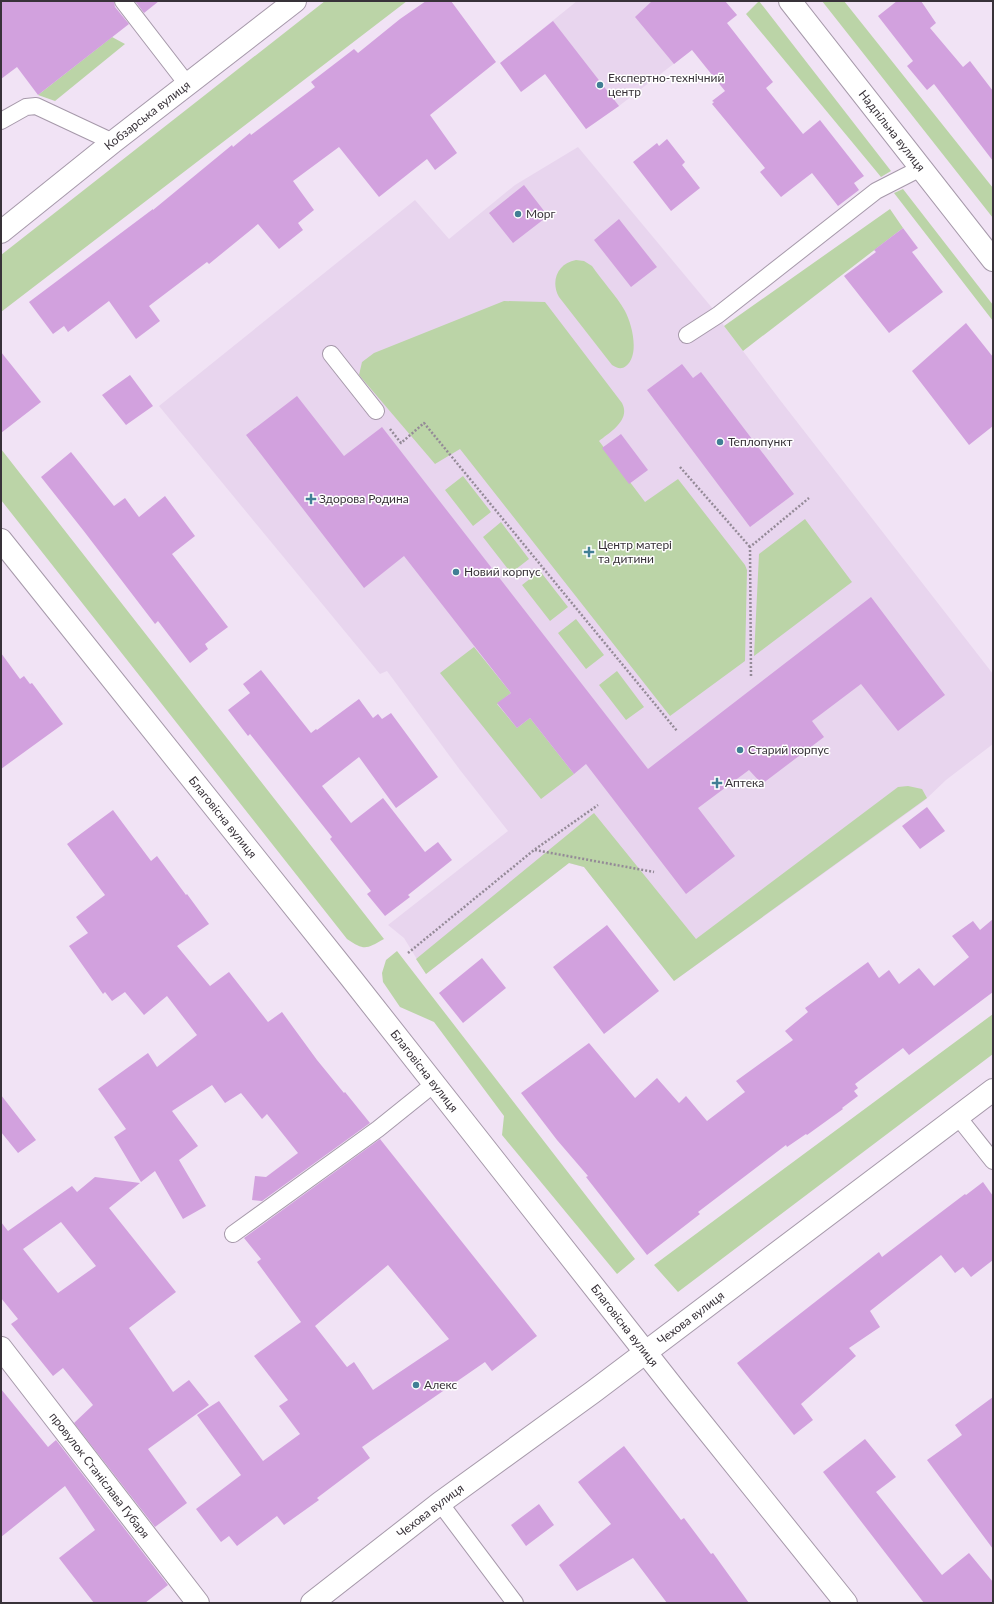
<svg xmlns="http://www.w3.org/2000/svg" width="994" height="1604" font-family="Lato,sans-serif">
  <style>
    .built { fill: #e8d5ee }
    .green { fill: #bbd4a7 }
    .building { fill: #d2a1de; fill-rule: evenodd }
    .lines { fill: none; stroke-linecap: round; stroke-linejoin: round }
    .service-casing { stroke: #a699aa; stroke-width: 18 }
    .minor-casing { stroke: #a699aa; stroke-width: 24 }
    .tertiary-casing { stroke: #a699aa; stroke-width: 24 }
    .secondary-casing { stroke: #a699aa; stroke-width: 24 }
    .path { stroke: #948a97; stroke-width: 2.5; stroke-dasharray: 2 2; stroke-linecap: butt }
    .service { stroke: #fff; stroke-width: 16 }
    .minor { stroke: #fff; stroke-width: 22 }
    .tertiary { stroke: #fff; stroke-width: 22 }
    .secondary { stroke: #fff; stroke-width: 22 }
    .poi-dot { fill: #417f95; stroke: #fff; stroke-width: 1.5 }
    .labels { text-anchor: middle; stroke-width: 3; stroke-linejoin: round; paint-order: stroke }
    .poi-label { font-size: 12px; fill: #383239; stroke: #fff; text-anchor: start }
    .street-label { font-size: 12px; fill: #383239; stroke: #fff }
  </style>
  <rect width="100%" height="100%" fill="#f1e3f5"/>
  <path class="built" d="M577,1H725L737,15L619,106L586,129L524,44Z
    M578,147L718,315L724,326L780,400L993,674V744L946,780L924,801L674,981L584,867L569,863L426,974L404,938L388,925L508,831L460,770L387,671L380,674L159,406L415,200L449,239L515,185Z"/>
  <path class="green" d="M325,1H407L1,312V255Z
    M759,1L891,171L881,177L746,14Z
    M822,1H844L993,188V218Z
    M112,37L125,44L55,101L38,95Z
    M903,189L993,305V321L894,193Z
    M890,209L903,228L743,351L724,326Z
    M576,260L584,261L592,266C602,281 616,295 625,311C632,324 640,355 626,366C621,370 617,368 612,365L559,297C550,281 558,263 576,260Z
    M504,301L545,302L622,403C631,420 610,432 599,441L645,502L678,479L745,565L747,570L745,661L670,716L460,449L435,464L359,375L362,362L374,353Z
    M1,449L384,939C366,949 365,951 347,939L1,500Z
    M463,476L491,512L473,526L445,490Z
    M805,519L852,582L754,656L759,554Z
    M501,522L529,559L511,573L483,537Z
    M540,571L568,607L550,621L522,585Z
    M576,619L604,655L586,669L558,633Z
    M474,647L511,693L497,704L517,728L530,718L574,774L541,799L440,673Z
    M617,671L644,707L626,720L599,685Z
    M908,786L922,789L927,798L674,981L584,867L569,863L426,974L416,959L594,813L696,939L898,787Z
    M397,951L635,1259L617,1274L502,1135L504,1116L434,1022L400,1007L383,982L382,973L386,960Z
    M993,1014V1054L678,1292L654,1265Z"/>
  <path class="building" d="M1,1H114L115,7L129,24L38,95L17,67L1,79Z
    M135,1H159L144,13Z
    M426,1H451L496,62L430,115L457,153L435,170L427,159L379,197L339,147L293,181L314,210L298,223L303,230L279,249L258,224L209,264L207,262L149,306L160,321L136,339L109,301L68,332L64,326L53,334L29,302L153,209V210L232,145L233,147L250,133L251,135L315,87L311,82L354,49L358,53L400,19Z
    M652,1H725L737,15L727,23L773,82L766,88L803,134L820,120L864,176L854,183L859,190L838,206L812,173L781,197L760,172L765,168L712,104L714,102L712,101L725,91L692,50L674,64L635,17Z
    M897,1H921L936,23L930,28L963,67L970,61L993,91V161L934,84L927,90L907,66L913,61L878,16Z
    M553,21L619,106L586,129L545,74L521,92L500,63Z
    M667,139L685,162L682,165L700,188L671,211L633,162L657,143L659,146Z
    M524,185L548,216L513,243L489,213Z
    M619,219L657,267L631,287L594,240Z
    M903,228L918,248L912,252L943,292L889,333L844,276L876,252L874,250Z
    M966,323L993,357V426L969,445L912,371Z
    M1,352L41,402L1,433Z
    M682,364L693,378L701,372L794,494L750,527L647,390Z
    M130,375L153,406L126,425L102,395Z
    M297,396L344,456L382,427L648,769L871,597L945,695L898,731L861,684L812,721L824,737L762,784L749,770L698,808L735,856L686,894L586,764L574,774L530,718L517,728L497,703L511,693L404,556L364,588L246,435Z
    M621,434L648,470L629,484L602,448Z
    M71,452L114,506L125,498L139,517L165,496L195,536L172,554L228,627L205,644L208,649L190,663L158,621L155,624L83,530L41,477Z
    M1,653L20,679L24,676L30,684L32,683L63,724L1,769Z
    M261,670L311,733L316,729L317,730L359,699L373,718L378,714L382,719L391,713L438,777L396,808L359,757L322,786L351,823L383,798L425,852L438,842L452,860L408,895L410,897L385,916L367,894L371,891L330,839L332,837L250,734L248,736L228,710L250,693L243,684Z
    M927,807L945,831L920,849L902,826Z
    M113,810L151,861L157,856L186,895L187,894L209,924L177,946L210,986L229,972L268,1022L282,1012L317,1060L344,1093L345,1092L370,1123L262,1201L252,1200L255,1176L266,1177L298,1153L267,1114L262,1119L241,1093L225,1103L212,1085L172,1111L198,1146L179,1160L206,1206L183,1219L155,1171L141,1182L114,1137L126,1129L98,1089L148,1053L157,1067L197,1035L167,996L144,1015L125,992L112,1001L105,992L103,994L69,946L88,933L76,917L105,895L67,844Z
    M993,919V992L909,1055L903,1048L855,1084L858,1088L854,1091L858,1096L842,1108L843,1109L807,1135L806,1134L787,1147L786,1145L698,1212L700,1214L647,1255L586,1177L588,1176L557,1140L521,1093L589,1043L635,1098L657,1078L679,1103L686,1096L707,1121L745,1092L736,1081L793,1040L785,1031L808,1012L805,1008L868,962L879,978L889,970L899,984L919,968L934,986L969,957L952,936L973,921L980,930Z
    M607,925L659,991L604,1034L553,967Z
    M482,958L506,988L463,1023L439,993Z
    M1,1095L36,1140L18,1153L1,1132Z
    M380,1139L537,1336L492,1371L485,1362L362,1447L370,1458L317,1498L319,1500L284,1525L277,1516L237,1546L229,1536L221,1542L196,1509L241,1475L197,1415L219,1401L263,1461L300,1434L279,1406L288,1400L254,1356L301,1322L257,1262L261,1259L244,1238ZM388,1265L449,1339L373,1390L354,1362L347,1367L315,1326Z
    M95,1177L140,1183L109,1208L176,1292L129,1328L173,1392L189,1380L209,1405L148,1449L187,1503L155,1527L74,1423L93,1405L63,1368L53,1376L11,1324L18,1319L1,1298V1222L8,1231L72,1186L77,1192ZM61,1222L96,1266L58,1293L23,1249Z
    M983,1182L993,1196V1260L971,1277L963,1267L955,1273L941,1255L870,1311L880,1327L849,1348L856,1356L801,1404L813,1420L794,1435L737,1363L879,1252L882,1257L965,1194L966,1195Z
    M1,1389L48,1447L56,1440L168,1585L145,1603H94L59,1558L95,1530L65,1486L1,1537Z
    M993,1397V1549L927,1460L962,1435L955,1425Z
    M865,1439L896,1477L876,1492L942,1575L969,1553L993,1582V1603H924L823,1472Z
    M624,1446L681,1520L684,1518L711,1554L713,1553L749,1603H667L633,1558L577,1591L559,1565L611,1524L578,1482Z
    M539,1504L554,1525L526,1546L511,1525Z"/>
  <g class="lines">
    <defs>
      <path id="service" d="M123,1L187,84
        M1,121L26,107L36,106L113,142
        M687,335L718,315L876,191L921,168
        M331,354L376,411
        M958,1117L993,1161
        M233,1234L378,1129L434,1084
        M440,1503L515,1603"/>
      <g id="minor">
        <path id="s1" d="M1,232L113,142L295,1"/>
        <path id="s2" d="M1,1348L198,1603"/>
      </g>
      <g id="tertiary">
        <path id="s3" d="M312,1603L440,1503L593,1392L993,1090"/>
      </g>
      <g id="secondary">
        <path id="s4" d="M790,1L993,260"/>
        <path id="s5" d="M1,540L351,978L679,1395L846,1603"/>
      </g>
    </defs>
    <use href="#service" class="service-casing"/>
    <use href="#minor" class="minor-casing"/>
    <use href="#tertiary" class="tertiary-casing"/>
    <use href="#secondary" class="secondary-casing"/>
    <path class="path" d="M390,429L401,443L424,423L677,731
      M680,467L750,547
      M751,676L750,547L809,498
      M535,850L654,872
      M408,953L534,850L598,805"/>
    <use href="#service" class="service"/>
    <use href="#minor" class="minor"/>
    <use href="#tertiary" class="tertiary"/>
    <use href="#secondary" class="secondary"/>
  </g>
  <g class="poi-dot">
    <circle cx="600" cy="85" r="4"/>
    <circle cx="518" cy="214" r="4"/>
    <circle cx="720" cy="442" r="4"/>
    <path d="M309 493h4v4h4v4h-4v4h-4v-4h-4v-4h4z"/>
    <path d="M587 546h4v4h4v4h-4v4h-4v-4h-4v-4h4z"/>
    <circle cx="456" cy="572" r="4"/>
    <circle cx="740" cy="750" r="4"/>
    <path d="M715 777h4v4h4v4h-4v4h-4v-4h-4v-4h4z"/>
    <circle cx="416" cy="1385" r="4"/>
  </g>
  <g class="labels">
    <g class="poi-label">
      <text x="608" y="82">Експертно-технічний<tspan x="608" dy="14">центр</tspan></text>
      <text x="526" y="218">Морг</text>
      <text x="728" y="446">Теплопункт</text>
      <text x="319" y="503">Здорова Родина</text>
      <text x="598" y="549">Центр матері<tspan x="598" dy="14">та дитини</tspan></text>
      <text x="464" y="576">Новий корпус</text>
      <text x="748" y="754">Старий корпус</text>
      <text x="725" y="787">Аптека</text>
      <text x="424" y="1389">Алекс</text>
    </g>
    <g class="street-label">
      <text dy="4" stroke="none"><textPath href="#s1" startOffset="187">Кобзарська вулиця</textPath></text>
      <text dy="4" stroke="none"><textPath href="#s4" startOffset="165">Надпільна вулиця</textPath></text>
      <text dy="4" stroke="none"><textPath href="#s5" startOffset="355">Благовісна вулиця</textPath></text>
      <text dy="4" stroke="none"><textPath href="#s5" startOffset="679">Благовісна вулиця</textPath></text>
      <text dy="4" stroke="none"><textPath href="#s3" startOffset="474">Чехова вулиця</textPath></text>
      <text dy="4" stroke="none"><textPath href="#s5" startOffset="1003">Благовісна вулиця</textPath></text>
      <text dy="4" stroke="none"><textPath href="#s2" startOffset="161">провулок Станіслава Губаря</textPath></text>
      <text dy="4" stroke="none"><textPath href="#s3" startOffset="150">Чехова вулиця</textPath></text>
    </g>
  </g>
  <rect width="994" height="1604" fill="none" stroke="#383239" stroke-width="4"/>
</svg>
